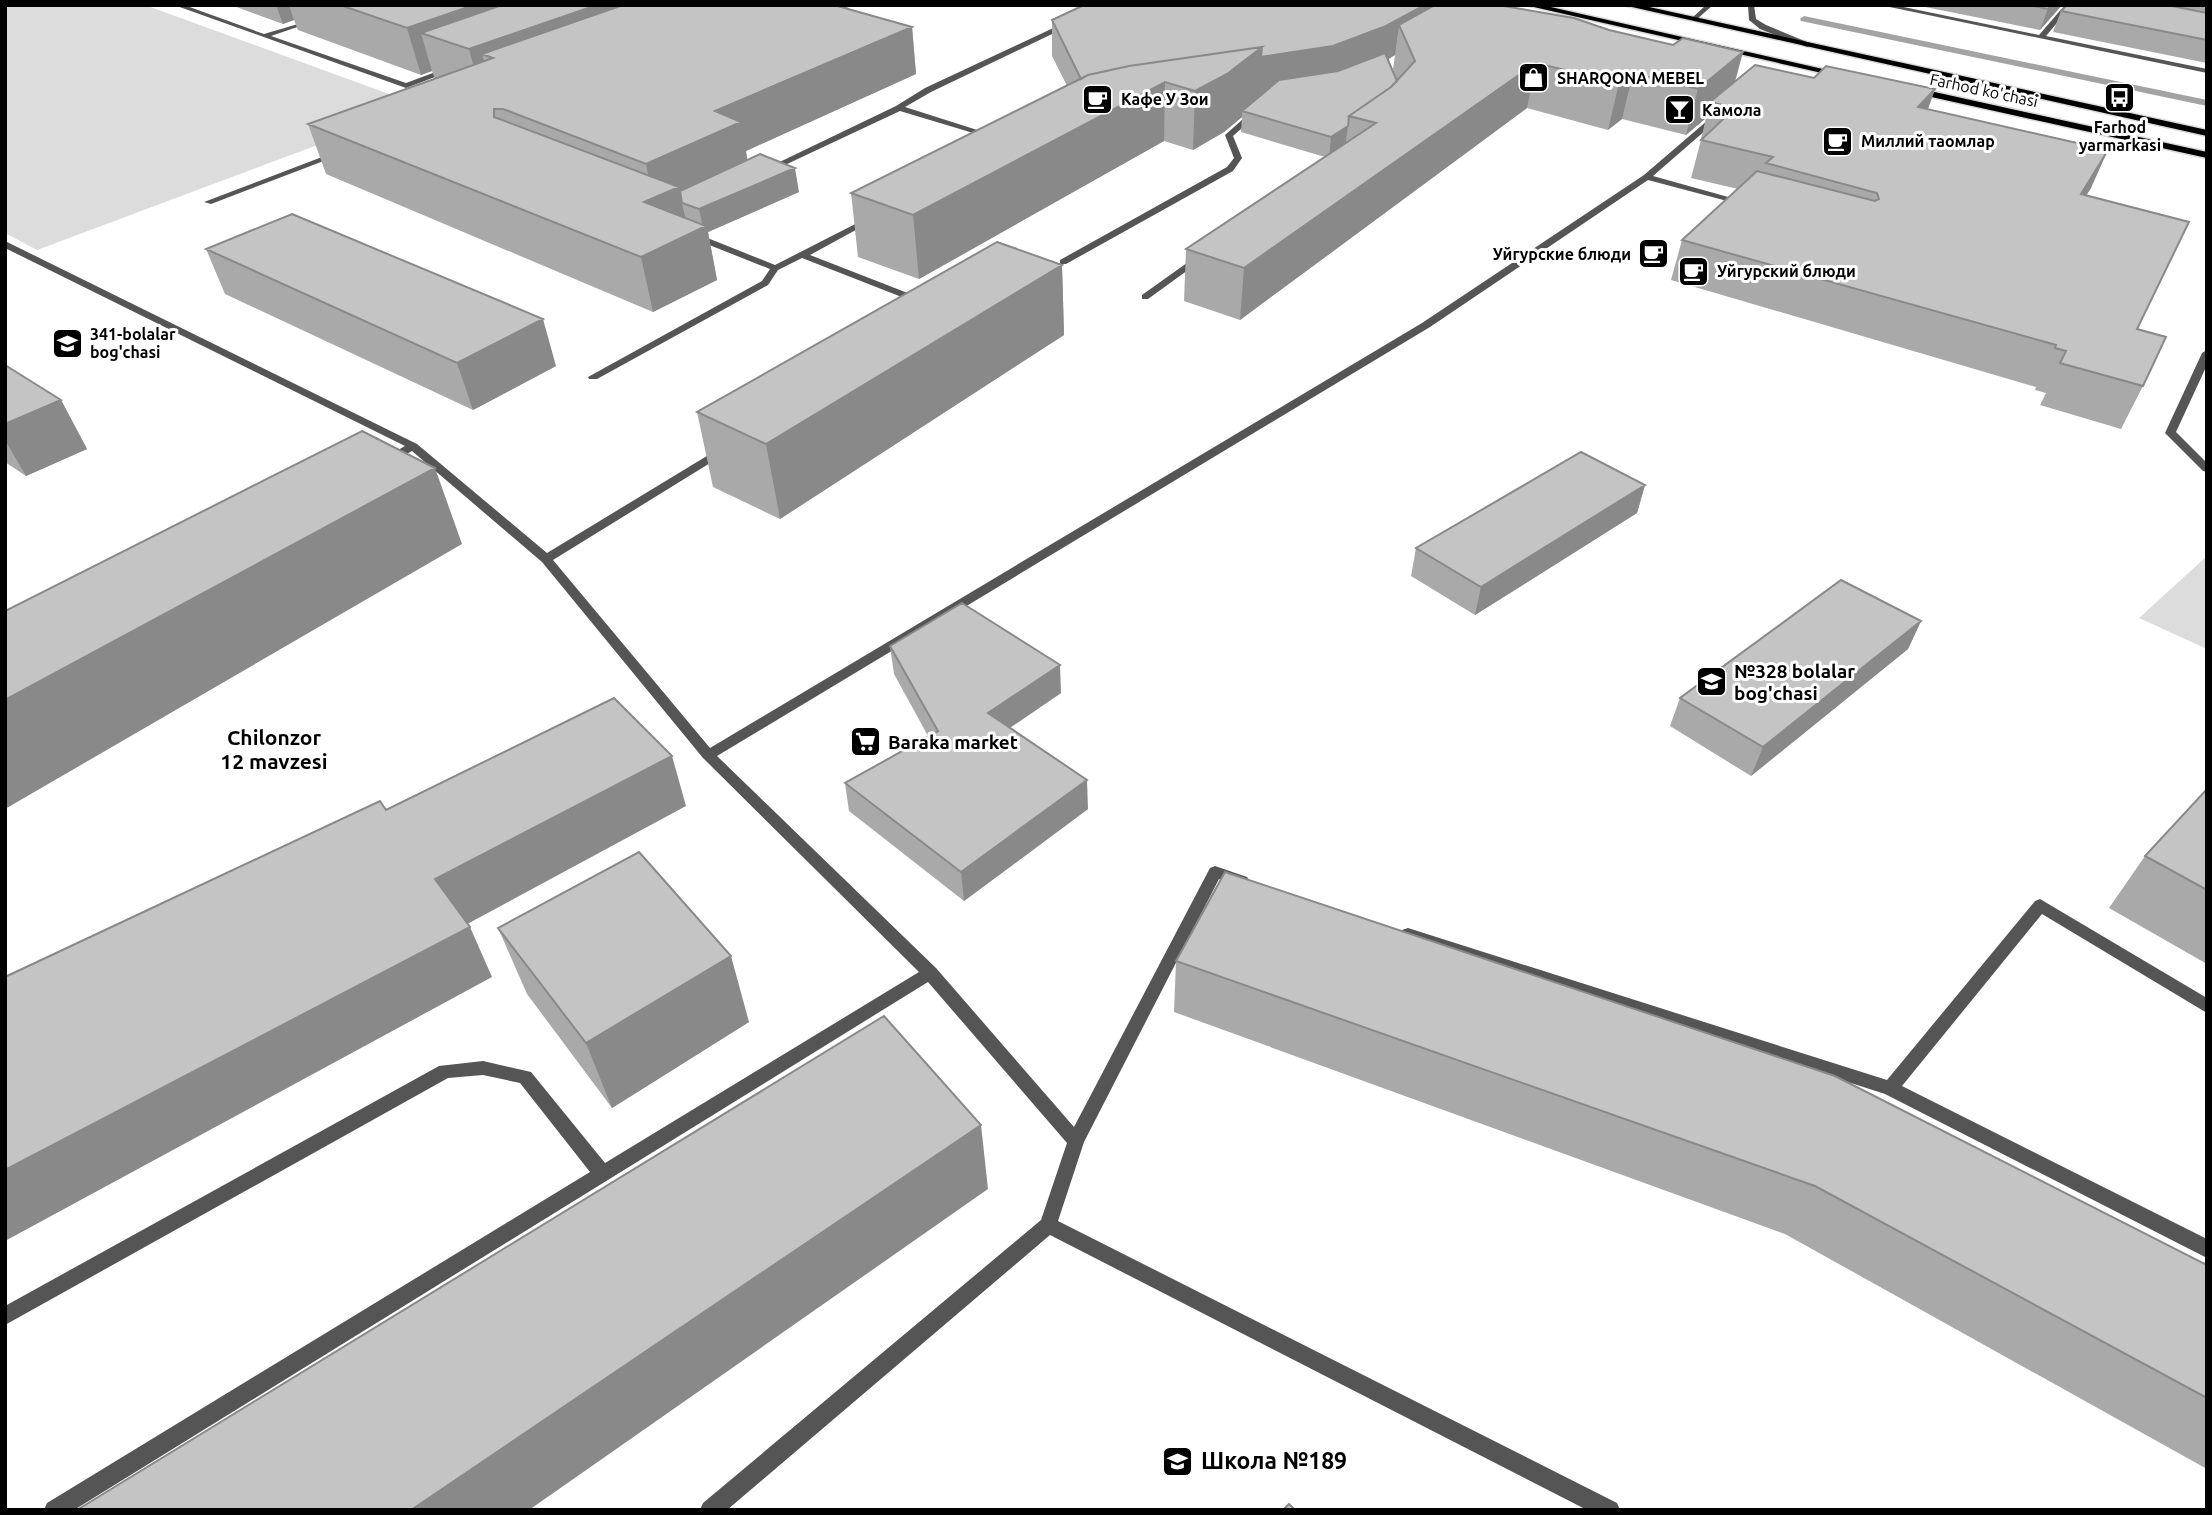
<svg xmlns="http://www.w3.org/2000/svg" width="2212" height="1515" font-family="Ubuntu,sans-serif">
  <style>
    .green { fill: #dcdcdc }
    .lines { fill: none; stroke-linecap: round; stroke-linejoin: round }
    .stream { fill: #a3a3a3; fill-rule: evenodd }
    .primary-casing { stroke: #dbdbdb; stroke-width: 3 }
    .lane { fill: #555; fill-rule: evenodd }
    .primary { fill: #000; fill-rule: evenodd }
    .wall { fill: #a9a9a9; fill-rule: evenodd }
    .shaded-wall { fill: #898989 }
    .building { fill: #c4c4c4; stroke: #898989; stroke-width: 2 }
    .labels { text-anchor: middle; stroke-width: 6; stroke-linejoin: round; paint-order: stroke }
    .far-poi-label { font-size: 16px; font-weight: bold; fill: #000; stroke: #fff; text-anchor: start }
    .far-street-label { font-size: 16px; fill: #000; stroke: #fff }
    .poi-label { font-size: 19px; font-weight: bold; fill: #000; stroke: #fff; text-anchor: start }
    .neighbourhood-label { font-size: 21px; font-weight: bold; fill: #000; stroke: #fff }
    .near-poi-label { font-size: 23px; font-weight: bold; fill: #000; stroke: #fff; text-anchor: start }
  </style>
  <rect width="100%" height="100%" fill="#fff"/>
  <path class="green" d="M5,5H145L422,106L37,250L5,233Z
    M2207,556V649L2139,618Z"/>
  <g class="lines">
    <path class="stream" d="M1804,16L2207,100V106L1801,21L1800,19Z"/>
    <defs>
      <path id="primary" d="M1525,5H1542L1849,75L1844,78Z
        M1623,5H1640L2207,130V136Z
        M1912,87L2207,152V158L1909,92L1907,90Z"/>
    </defs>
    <use href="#primary" class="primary-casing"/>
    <path class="lane" d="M174,5H184L264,34L315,19V21L271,36L406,83L449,67L456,69L406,88Z
      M1706,5H1713L1696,20H1692V18Z
      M1748,5H1754L1756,19L1766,25L1814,45L1807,47L1760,29L1749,20Z
      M1880,5H1894L2039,35L2065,5H2072L2046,36L2207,69V73Z
      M1064,23L1071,25L931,92L905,107L993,135V139L900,111L770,172L763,170L896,106L925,88Z
      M1251,112L1258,114L1233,136L1242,158L1233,171L1066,264H1060V260L1227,167L1234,158L1225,135Z
      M1715,114L1722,116L1653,176L1746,202V206L1648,180L1430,327L717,756L936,968L1074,1127L1210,868L1215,866L1247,877L1250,881L1247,885L1242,887L1219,879L1084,1142L1058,1221L1617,1503L1620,1510H1587L1050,1235L727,1510H700L703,1503L1041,1220L1067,1143L928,982L74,1510H44L47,1503L590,1172L520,1083L483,1075L448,1078L5,1325V1306L439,1066L483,1061L531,1072L605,1163L919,972L703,758L542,562L412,451L392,462H384V458L405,446L5,248V241L417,444L547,553L720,448H728V452L553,560L710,748L1422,323L1644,175Z
      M335,152L342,154L211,204L204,202Z
      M867,218L874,220L810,255L923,299V303H917L802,258L778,270L768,285L597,379H589L588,377L762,281L770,269L689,237V233H695L775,265Z
      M1198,255L1206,257L1148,299H1142V295Z
      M2207,350V365L2176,432L2207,463V472L2203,471L2165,433L2202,353Z
      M2040,899L2207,998V1013L2042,914L1902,1086L2207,1239V1258L1885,1094L1402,938L1400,934L1402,930L1408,928L1887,1080L2035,901Z"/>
    <use href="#primary" class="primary"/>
  </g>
  <path class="wall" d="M231,5H856L845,8L912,27L916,74L746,151L747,160L799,192L708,232L717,280L653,312L326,174L308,124L435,79L432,71L421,75L298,30L294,20L283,24Z
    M1915,5H2062L2040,30Z
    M2067,5H2207V63L2053,32L2061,11Z
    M1432,7L1735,82L1814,78L1935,89L1928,109L2091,188L2086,195L2137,329L2143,386L2121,429L2040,405L2046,393L2035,390L2036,387L1671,280L1682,240L1738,189L1691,178L1701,140L1702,139H1701L1706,118L1686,135L1622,119L1608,130L1527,108L1240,320L1184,301L1186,249L1325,157L1241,132L1242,117L1224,132L1193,150L1164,141L919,279L858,257L851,193L1067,86L1052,56V20ZM1395,55L1393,69L1397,81L1388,59Z
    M206,249L556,366L473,410L225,294Z
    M1062,265L1064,335L780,519L713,487L697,412Z
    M5,365L61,400L87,449L26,476L5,462Z
    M1645,485L1637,513L1475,615L1411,576L1416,548Z
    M1921,621L1908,649L1751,776L1670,726L1680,698Z
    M890,646L1061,693L1010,728L1088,809L964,901L849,811L845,783L928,736L894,674Z
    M2207,789V964L2109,908L2145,856Z
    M498,928L749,1022L612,1108L527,994Z
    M1176,961L2207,1265V1469L1785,1234L1174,1012Z"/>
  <path class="shaded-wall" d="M276,5H289L294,20L283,24Z
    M474,5H731L493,58L482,54L493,93L482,97L469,49L421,33L432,71L421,75L407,28Z
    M764,5H856L767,30Z
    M1425,5H1432L1428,37L1399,25L1395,55L1382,63L1329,82L1259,95L1258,104L1242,111V117L1224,132L1193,150L1195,91L1165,82L1164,141L919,279L913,215L1085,86Z
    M2052,5H2062L2040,30L2048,9Z
    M912,27L916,74L746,151L749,172L682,203L689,235L703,228L699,209L795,168L799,192L708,232L717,280L653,312L641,257L644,202L653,198L646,164L715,111Z
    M1743,52L1731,97L1710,102L1706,118L1686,135L1698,89Z
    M1536,63L1527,108L1240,320L1244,268Z
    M1633,73L1622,119L1608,130L1619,83Z
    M1935,89L1922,125L1918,107Z
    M1348,126L1345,147L1329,159L1331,137Z
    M2108,150L2091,188L2063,233L2081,194Z
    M1062,265L1064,335L780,519L766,444Z
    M543,319L556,366L473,410L457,363Z
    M61,400L87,449L26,476L5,440V424Z
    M435,468L462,544L5,809V700Z
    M1645,485L1637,513L1475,615L1481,587Z
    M1921,621L1908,649L1751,776L1763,747Z
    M1060,665L1061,693L990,741L988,713Z
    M672,756L686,806L458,929L435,879Z
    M1087,780L1088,809L964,901L961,872Z
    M470,927L492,977L5,1241V1170Z
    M731,956L749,1022L612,1108L586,1043Z
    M981,1125L988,1189L529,1510H411Z"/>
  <path class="building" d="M340,5H474L407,28Z
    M502,5H597L469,49L421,33Z
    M623,5H834L912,27L715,111L741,122L646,164L503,109H494V117L679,187L644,202L706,226L641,257L308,124L493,58L482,54Z
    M1084,5H1425L1386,26L1333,46L1261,57L1262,47L1129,66L1088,75L1081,79L1052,20Z
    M1435,5H1498L1574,18L1609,30L1673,45L1683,38L1743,52L1698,89L1633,73L1619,83L1536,63L1244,268L1186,249L1376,123L1349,116L1391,87L1415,61L1399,25Z
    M2029,5H2052L2048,9Z
    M2067,5H2167L2207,13V40L2061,11Z
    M1262,47L1227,74L1195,91L1165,82L913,215L851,193L1088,75L1129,66Z
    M1385,53L1397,81L1391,87L1349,116L1348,126L1331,137L1242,111L1279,80L1338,71Z
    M1755,65L1814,78L1826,66L1935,89L1918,107L2108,150L2081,194L2189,222L2137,329L2166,337L2143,386L2060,363L2066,351L2055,348L2056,345L1682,240L1757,171L1875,201L1879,199L1877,193L1766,163L1773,157L1701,140L1735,108L1710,102Z
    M760,154L795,168L699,209L682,203L680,191Z
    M292,214L543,319L457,363L206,249Z
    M997,242L1062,265L766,444L697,412Z
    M5,365L61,400L5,424Z
    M362,431L435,468L5,700V611Z
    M1581,452L1645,485L1481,587L1416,548Z
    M1841,580L1921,621L1763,747L1680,698Z
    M962,603L1060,665L988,713L1087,780L961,872L845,783L938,731L890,646Z
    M614,698L672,756L435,879L470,927L5,1170V977L380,801L386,810Z
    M2207,789V890L2145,856Z
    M639,852L731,956L586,1043L498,928Z
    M1225,872L1835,1076L2207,1265V1398L1815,1186L1176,961Z
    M884,1016L981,1125L411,1510H77Z
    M1289,1504L1295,1510H1283Z"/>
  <defs>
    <symbol id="shop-square" viewBox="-11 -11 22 22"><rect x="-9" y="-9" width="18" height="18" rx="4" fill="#000" stroke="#fff"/><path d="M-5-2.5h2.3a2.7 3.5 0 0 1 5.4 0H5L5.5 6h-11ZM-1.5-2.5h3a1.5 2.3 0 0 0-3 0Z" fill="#fff"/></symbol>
    <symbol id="bus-square" viewBox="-11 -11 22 22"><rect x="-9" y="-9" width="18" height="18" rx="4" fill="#000" stroke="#fff"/><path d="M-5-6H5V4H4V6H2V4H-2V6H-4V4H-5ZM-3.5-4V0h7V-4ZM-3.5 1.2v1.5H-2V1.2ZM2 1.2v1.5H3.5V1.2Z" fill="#fff"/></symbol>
    <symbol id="cafe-square" viewBox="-11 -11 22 22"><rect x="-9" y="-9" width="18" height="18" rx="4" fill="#000" stroke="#fff"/><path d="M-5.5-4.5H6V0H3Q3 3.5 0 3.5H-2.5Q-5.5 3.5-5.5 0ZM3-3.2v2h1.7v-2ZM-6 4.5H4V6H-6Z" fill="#fff"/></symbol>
    <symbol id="bar-square" viewBox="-11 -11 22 22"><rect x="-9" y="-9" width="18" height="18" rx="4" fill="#000" stroke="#fff"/><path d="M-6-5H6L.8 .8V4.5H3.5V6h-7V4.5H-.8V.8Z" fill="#fff"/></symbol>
    <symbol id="school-square" viewBox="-11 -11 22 22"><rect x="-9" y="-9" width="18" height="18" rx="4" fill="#000" stroke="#fff"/><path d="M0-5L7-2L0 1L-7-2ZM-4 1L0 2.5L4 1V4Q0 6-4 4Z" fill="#fff"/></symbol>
    <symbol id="supermarket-square" viewBox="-11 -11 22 22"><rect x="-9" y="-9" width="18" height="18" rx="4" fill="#000" stroke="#fff"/><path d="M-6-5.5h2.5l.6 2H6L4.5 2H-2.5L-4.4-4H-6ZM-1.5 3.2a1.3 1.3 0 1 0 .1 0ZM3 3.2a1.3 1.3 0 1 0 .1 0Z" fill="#fff"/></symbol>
  </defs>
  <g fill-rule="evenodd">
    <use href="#shop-square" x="1516" y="60" width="35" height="35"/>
    <use href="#bus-square" x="2102" y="80" width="35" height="35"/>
    <use href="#cafe-square" x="1080" y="82" width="35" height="35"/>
    <use href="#bar-square" x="1662" y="92" width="35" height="35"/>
    <use href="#cafe-square" x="1820" y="124" width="35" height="35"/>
    <use href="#cafe-square" x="1636" y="236" width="35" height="35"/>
    <use href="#cafe-square" x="1676" y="254" width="35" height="35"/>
    <use href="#school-square" x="50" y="326" width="35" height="35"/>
    <use href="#school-square" x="1694" y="664" width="35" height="35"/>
    <use href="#supermarket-square" x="848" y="724" width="35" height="35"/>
    <use href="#school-square" x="1160" y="1444" width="35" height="35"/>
  </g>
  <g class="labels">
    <g class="far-poi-label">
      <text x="1557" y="84">SHARQONA MEBEL</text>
      <text x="1121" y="105">Кафе У Зои</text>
      <text x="1702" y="116">Камола</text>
      <text x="2120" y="133" text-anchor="middle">Farhod<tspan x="2120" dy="18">yarmarkasi</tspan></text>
      <text x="1861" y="147">Миллий таомлар</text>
      <text x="1631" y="260" text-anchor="end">Уйгурские блюди</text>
      <text x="1717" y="277">Уйгурский блюди</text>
      <text x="90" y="340">341-bolalar<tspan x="90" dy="18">bog'chasi</tspan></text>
    </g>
    <g class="far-street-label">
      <text transform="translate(1984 90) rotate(12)" y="6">Farhod ko'chasi</text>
    </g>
    <g class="poi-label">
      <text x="1734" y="678">№328 bolalar<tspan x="1734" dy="22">bog'chasi</tspan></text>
      <text x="888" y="749">Baraka market</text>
    </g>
    <g class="neighbourhood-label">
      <text x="274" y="745">Chilonzor<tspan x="274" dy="24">12 mavzesi</tspan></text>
    </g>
    <g class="near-poi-label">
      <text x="1201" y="1469">Школа №189</text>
    </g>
  </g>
  <rect width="2212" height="1515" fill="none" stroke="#000000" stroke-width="14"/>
</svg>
